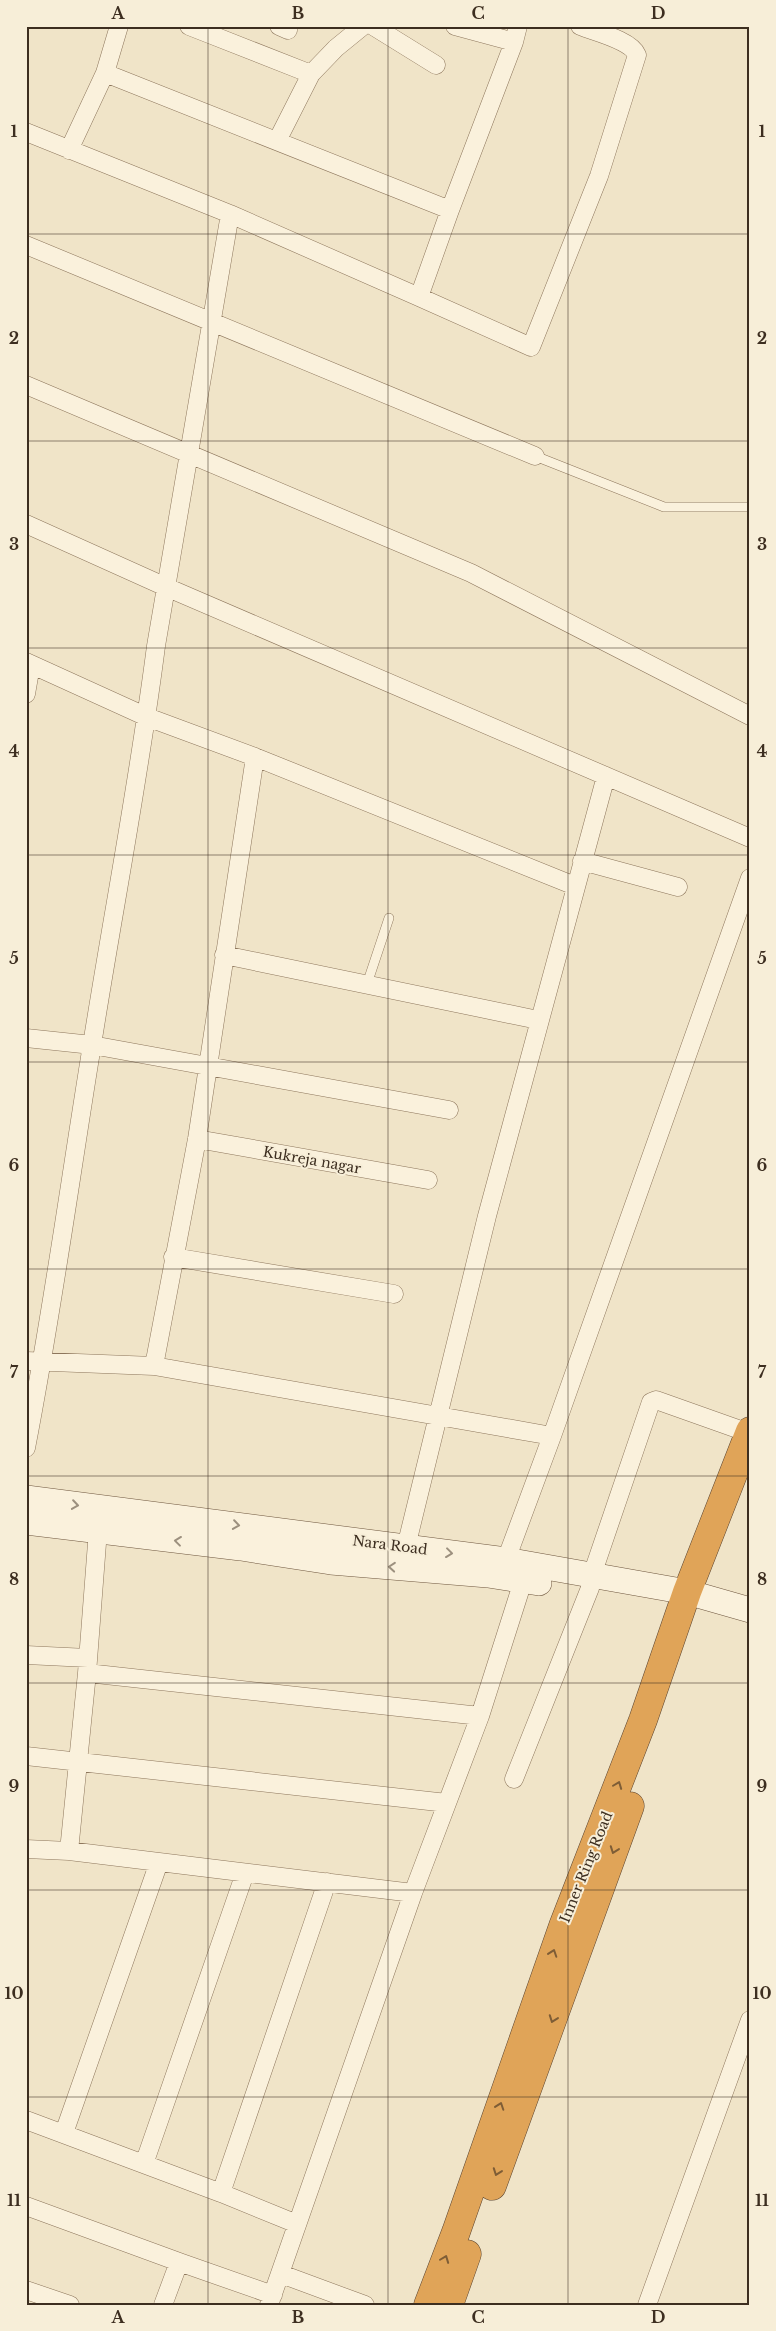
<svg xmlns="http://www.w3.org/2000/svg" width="776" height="2331" font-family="'Libre Baskerville',serif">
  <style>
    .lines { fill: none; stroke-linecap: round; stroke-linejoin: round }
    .lane-casing { stroke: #8d765c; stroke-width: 10 }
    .street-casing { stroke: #8d765c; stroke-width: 19 }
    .secondary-casing { stroke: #6f573f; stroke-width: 26 }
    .highway-casing { stroke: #5b4430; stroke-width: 29 }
    .lane { stroke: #faf1dc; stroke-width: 9 }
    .street { stroke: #faf1dc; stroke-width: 18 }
    .secondary { stroke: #faf1dc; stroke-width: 25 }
    .highway { stroke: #e0a458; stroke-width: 28 }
    .oneway { stroke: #9c907e }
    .oneway2 { stroke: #7e5d36 }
    .grid { fill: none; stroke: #3d2e20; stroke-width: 1; stroke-opacity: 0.55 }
    .labels { text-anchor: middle; stroke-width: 4; stroke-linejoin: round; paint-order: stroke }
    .street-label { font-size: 14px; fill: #3d2e20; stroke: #f7eed8 }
    .neatline { fill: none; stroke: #3d2e20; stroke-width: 2 }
    .grid-label { font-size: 16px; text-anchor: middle; font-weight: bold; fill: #3d2e20 }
  </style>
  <rect width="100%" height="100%" fill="#f0e4c8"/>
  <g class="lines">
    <defs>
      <path id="lane" d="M535,456L664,507H750
        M367,984L389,918"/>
      <path id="street" d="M189,26L311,74
        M279,26L288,30
        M373,26L436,65
        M514,42L518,26
        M105,73L119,26
        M26,132L230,214L156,646C139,780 113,912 92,1045C70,1180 52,1314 26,1448
        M277,141L311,74L336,48L363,26
        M69,150L105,73L450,210L419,297L230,214
        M450,210L514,42L455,26
        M26,245L535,456
        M419,297L531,347L599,176L637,55C631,40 595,32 580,26
        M26,385L471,573L750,716
        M26,524L166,587L750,838
        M26,662L147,717L255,757L197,1139L154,1366L26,1361
        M26,694L31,665
        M255,757L575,886
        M582,861L678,887
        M224,955L538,1020
        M26,1038L92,1045L449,1110
        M197,1139L428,1180
        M173,1257L394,1294
        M154,1366L552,1436
        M406,1547L487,1216L606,776
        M506,1560L552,1436L750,878
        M592,1575L651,1402L656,1400L749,1433
        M26,1655L88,1658
        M87,1673L480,1716
        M26,1756L447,1803
        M514,1779L590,1588
        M26,1849L69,1851L413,1893
        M69,1851L87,1673L98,1530
        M26,2120L221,2193L327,1882
        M64,2133L159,1862
        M144,2164L245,1873
        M221,2193L297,2224
        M26,2206L179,2262L163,2305
        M179,2262L273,2295
        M281,2274L365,2305
        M26,2290L70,2305
        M269,2305L413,1893L480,1716L523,1581
        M647,2305L750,2020"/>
      <path id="secondary" d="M26,1498L506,1560L687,1592L750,1610
        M26,1522L241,1548L331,1562L488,1575L539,1583"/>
      <path id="highway" d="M492,2186L630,1806
        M428,2305L456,2232L563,1926L643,1720L687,1592L750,1431
        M449,2305L467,2254"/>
    </defs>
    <use href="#lane" class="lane-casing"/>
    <use href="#street" class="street-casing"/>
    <use href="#secondary" class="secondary-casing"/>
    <use href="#highway" class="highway-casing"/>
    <use href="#lane" class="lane"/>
    <use href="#street" class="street"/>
    <use href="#secondary" class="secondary"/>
    <use href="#highway" class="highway"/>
  </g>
  <defs><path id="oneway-chevron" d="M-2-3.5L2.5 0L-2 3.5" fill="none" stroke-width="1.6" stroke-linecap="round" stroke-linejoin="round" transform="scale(1.25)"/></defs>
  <g class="oneway">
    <use href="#oneway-chevron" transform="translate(75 1505) rotate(8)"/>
    <use href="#oneway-chevron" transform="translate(236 1525) rotate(8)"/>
    <use href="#oneway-chevron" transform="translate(178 1541) rotate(-173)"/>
    <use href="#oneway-chevron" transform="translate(449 1553) rotate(7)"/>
    <use href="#oneway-chevron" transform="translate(392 1567) rotate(-175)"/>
  </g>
  <g class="oneway2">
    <use href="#oneway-chevron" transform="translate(618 1785) rotate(-69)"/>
    <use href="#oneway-chevron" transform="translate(614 1850) rotate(110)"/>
    <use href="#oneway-chevron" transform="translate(553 1953) rotate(-71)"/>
    <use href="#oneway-chevron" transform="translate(553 2019) rotate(110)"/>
    <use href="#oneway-chevron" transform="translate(500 2106) rotate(-71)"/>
    <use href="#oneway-chevron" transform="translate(497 2172) rotate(110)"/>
    <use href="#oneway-chevron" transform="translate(445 2259) rotate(-69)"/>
  </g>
  <path class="grid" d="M208,26V2305M388,26V2305M568,26V2305M26,234H750M26,441H750M26,648H750M26,855H750M26,1062H750M26,1269H750M26,1476H750M26,1683H750M26,1890H750M26,2097H750"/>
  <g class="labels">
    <g class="street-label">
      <text transform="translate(312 1160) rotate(10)" y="5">Kukreja nagar</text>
      <text transform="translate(390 1545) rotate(7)" y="5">Nara Road</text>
      <text transform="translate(586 1867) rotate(-68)" y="5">Inner Ring Road</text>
    </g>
  </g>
  <rect width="776" height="2331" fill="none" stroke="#f7eed8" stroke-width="55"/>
  <rect x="28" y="28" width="720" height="2276" class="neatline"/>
  <g class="grid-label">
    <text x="118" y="19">A</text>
    <text x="298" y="19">B</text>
    <text x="478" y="19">C</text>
    <text x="658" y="19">D</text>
    <text x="14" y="137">1</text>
    <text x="762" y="137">1</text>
    <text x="14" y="344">2</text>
    <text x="762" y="344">2</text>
    <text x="14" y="550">3</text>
    <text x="762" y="550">3</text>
    <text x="14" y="757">4</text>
    <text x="762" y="757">4</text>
    <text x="14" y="964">5</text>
    <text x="762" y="964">5</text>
    <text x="14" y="1171">6</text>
    <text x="762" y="1171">6</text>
    <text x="14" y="1378">7</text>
    <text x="762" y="1378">7</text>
    <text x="14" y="1585">8</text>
    <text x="762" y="1585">8</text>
    <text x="14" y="1792">9</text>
    <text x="762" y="1792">9</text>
    <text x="14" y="1999">10</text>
    <text x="762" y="1999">10</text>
    <text x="14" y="2206">11</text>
    <text x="762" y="2206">11</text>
    <text x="118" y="2323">A</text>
    <text x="298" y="2323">B</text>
    <text x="478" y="2323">C</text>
    <text x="658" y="2323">D</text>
  </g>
</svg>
